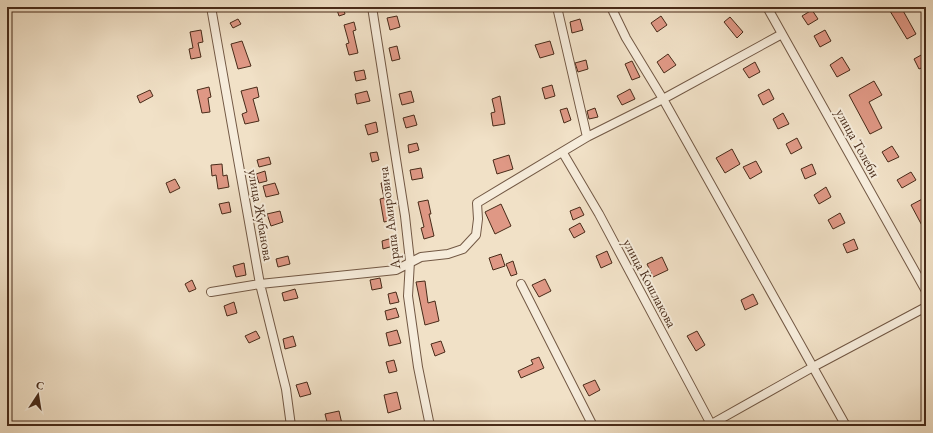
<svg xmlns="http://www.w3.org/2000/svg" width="933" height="433" font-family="'EB Garamond',serif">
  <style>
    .building { fill: #df9885; stroke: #482b19 }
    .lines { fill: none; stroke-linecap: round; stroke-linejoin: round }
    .minor-casing { stroke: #725844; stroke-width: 10 }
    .minor { stroke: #f6ecdb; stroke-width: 8 }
    .labels { text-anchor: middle; stroke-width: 4; stroke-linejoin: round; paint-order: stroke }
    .street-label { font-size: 14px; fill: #482b19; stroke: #f6ecdb }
  </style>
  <rect width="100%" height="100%" fill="#f1e1c7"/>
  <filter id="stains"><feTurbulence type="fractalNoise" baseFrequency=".005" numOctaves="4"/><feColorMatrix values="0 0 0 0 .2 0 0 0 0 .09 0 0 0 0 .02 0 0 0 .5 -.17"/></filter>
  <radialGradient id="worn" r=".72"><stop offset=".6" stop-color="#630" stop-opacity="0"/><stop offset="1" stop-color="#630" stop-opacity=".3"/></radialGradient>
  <path class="building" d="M336,7H343L345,14L339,16Z
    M899,7H901L916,34L907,39L890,11Z
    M812,10L818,19L808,25L802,16Z
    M397,16L400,27L390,30L387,18Z
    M661,16L667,25L657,32L651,23Z
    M730,17L743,32L737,38L724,22Z
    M238,19L241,24L233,28L230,23Z
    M580,19L583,30L572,33L570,22Z
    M354,22L356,30L353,31L358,53L349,55L346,44L349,43L344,25Z
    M201,30L203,42L198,43L201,57L191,59L189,49L193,48L190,32Z
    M825,30L831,41L820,47L814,36Z
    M242,41L251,66L238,69L231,44Z
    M550,41L554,54L540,58L535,45Z
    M397,46L400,59L392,61L389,48Z
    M668,54L676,65L664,73L657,62Z
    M923,54L926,66L919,69L914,59Z
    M842,57L850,70L837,77L830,65Z
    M586,60L588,69L578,72L575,63Z
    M632,61L640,77L632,80L625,64Z
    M755,62L760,72L749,78L743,69Z
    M364,70L366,79L356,81L354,72Z
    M874,81L882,95L869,102L882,128L870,134L849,95Z
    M552,85L555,96L545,99L542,88Z
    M209,87L211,97L208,98L210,112L202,113L197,90Z
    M257,87L259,97L253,99L259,121L245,124L242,114L247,112L241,91Z
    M630,89L635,99L622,105L617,96Z
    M769,89L774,99L763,105L758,95Z
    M150,90L153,96L140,103L137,96Z
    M367,91L370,101L357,104L355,94Z
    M411,91L414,102L402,105L399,94Z
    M500,96L505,124L493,126L491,113L495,112L492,99Z
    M567,108L571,120L564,123L560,110Z
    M595,108L598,117L589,119L587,111Z
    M783,113L789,124L778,129L773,119Z
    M414,115L417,125L406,128L403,118Z
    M376,122L378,132L368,135L365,125Z
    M797,138L802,148L791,154L786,144Z
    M417,143L419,150L409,153L408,145Z
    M892,146L899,157L888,162L882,152Z
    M732,149L740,164L725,173L716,158Z
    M377,152L379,160L372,162L370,153Z
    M509,155L513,169L497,174L493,160Z
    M269,157L271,164L259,167L257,160Z
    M756,161L762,172L750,179L743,167Z
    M222,164L223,176L227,175L229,187L218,189L216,175L212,176L211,165Z
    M812,164L816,174L805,179L801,169Z
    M421,168L423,178L412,180L410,170Z
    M265,171L267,181L259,183L256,174Z
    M911,172L916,180L902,188L897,180Z
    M175,179L180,188L170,193L166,183Z
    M387,182L393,220L384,222L380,199L384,198L381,183Z
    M275,183L279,194L266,197L263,186Z
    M826,187L831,197L819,204L814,195Z
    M926,197V233L911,205Z
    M428,200L431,214H429L434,236L424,239L421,228L424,227L418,202Z
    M229,202L231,212L222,214L219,204Z
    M501,204L511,226L495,234L485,212Z
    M580,207L584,215L573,220L570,211Z
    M280,211L283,222L271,226L267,214Z
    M840,213L845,223L833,229L828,220Z
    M580,223L585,232L574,238L569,229Z
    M392,238L393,246L383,249L382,241Z
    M854,239L858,249L847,253L843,244Z
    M607,251L612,263L601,268L596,256Z
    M501,254L505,266L493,270L489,258Z
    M288,256L290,264L278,267L276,259Z
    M662,257L668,270L653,277L647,264Z
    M513,261L517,274L511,276L506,264Z
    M244,263L246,275L236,277L233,266Z
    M380,278L382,288L372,290L370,280Z
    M545,279L551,291L539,297L532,285Z
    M192,280L196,289L189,292L185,284Z
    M425,281L428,303L435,301L439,321L425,325L416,282Z
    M295,289L298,298L284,301L282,293Z
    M396,292L399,302L390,304L388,294Z
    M753,294L758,304L745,310L741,300Z
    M234,302L237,313L227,316L224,306Z
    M396,308L399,317L387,320L385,311Z
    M397,330L401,343L389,346L386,333Z
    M256,331L260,338L249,343L245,336Z
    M697,331L705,345L696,351L687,336Z
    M293,336L296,346L285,349L283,339Z
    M441,341L445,352L435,356L431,344Z
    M539,357L544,368L521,378L518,371L533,364L531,360Z
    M394,360L397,371L389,373L386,362Z
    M595,380L600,390L589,396L583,385Z
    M307,382L311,394L300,397L296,385Z
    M397,392L401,409L388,413L384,395Z
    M339,411L342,424L328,426L325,414Z"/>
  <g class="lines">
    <defs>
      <path id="minor" d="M211,7L260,284L286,389L291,426
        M372,7L405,216L410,261L408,296L418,367L430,426
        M557,7L587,137
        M611,7L626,38L663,99L846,426
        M767,7L926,291
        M563,153L599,214L712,426
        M521,284L593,426
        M211,292L260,284L396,270L421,257L448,254L463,249L476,235L478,219L477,203L587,137L663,99L782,34
        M708,426L813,367L926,307"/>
    </defs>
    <use href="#minor" class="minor-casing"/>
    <use href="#minor" class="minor"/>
  </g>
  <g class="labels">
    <g class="street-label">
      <text transform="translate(858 143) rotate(61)" y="5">улица Толеби</text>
      <text transform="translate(261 215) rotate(80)" y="5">улица Жубанова</text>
      <text transform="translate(389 218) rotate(-97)" y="5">Арапа Амировича</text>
      <text transform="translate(650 283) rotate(62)" y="5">улица Кошлакова</text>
    </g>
  </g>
  <rect width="933" height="433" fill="none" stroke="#f1e1c7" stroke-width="24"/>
  <rect x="8" y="8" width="917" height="417" fill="none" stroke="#482b19" stroke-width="2"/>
  <rect x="12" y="12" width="909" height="409" fill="none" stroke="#482b19"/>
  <g transform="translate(38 395) rotate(12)" stroke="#f6ecdb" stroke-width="3" paint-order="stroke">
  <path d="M0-3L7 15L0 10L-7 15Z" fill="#482b19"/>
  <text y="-6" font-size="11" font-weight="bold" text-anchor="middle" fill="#482b19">С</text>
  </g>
  <rect width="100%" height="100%" filter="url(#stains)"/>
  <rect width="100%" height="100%" fill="url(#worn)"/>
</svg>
